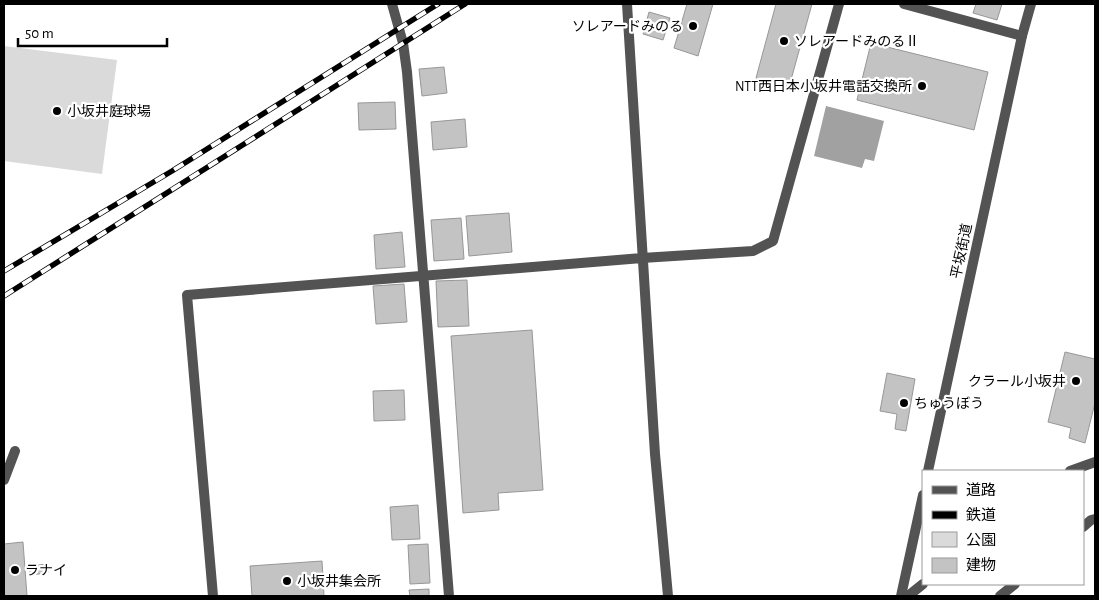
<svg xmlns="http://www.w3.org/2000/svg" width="1099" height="600" font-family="'Alegreya Sans','Noto Sans JP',sans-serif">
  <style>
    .green { fill: #dadada }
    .water { fill: #a1a1a1 }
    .building { fill: #c3c3c3; stroke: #979797 }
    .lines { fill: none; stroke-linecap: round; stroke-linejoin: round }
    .minor { stroke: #535353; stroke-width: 10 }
    .tertiary { stroke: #535353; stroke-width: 10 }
    .rail-casing { stroke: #000; stroke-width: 5.5 }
    .rail { stroke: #fff; stroke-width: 4; stroke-dasharray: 11; stroke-linecap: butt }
    .poi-dot { fill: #000; stroke: #fff; stroke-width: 2 }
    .labels { text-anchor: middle; stroke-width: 4.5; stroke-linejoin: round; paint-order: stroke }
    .poi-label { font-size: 14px; fill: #000; stroke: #fff; text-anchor: start }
    .street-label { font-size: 14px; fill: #000; stroke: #fff }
  </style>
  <rect width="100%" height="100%" fill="#fff"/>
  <path class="green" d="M4,46L117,60L102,174L4,161Z"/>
  <path class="water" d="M826,106L884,121L874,161L865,159L862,168L814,156Z"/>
  <path class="building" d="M687,4H713L698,56L674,48Z
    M776,4H812L789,87L756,78Z
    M976,4H1002L997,20L973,13Z
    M649,12L670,18L663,40L643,34Z
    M871,43L988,72L974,130L857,100Z
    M444,67L447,93L422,96L419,69Z
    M395,102L396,129L359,130L358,103Z
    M465,119L467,147L433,150L431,122Z
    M509,213L512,252L469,256L466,216Z
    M461,218L464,259L434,261L431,220Z
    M402,232L405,267L376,269L374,235Z
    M467,280L469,326L438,327L436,281Z
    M404,284L407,322L376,324L373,286Z
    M532,330L543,490L498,493L499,510L463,513L451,336Z
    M1065,352L1095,359V403L1085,443L1069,438L1071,428L1048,422Z
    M887,373L915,379L906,431L895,429L897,414L880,411Z
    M404,390L405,420L374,421L373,391Z
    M418,505L420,539L392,540L390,507Z
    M23,542L27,596H4V544Z
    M428,544L430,583L410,584L408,545Z
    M322,561L324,596H252L250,566Z
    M47,564L48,573L30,575V566Z
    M429,589V596H410L409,590Z"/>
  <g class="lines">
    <path class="minor" d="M392,4L403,43L407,72L449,596
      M627,4L655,454L668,596
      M904,4L1022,36
      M1070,471L1095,462
      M4,480L15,451
      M1083,527L1091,520L1095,519
      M213,596L187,295L642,258L753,251L773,241L839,4
      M908,596L923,584
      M1000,596L1015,584"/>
    <path class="tertiary" d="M928,471L1022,36L1031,4
      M901,596L923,495"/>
    <defs>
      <path id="rail" d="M4,271L172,171L438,4
        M4,296L465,4"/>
    </defs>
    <use href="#rail" class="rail-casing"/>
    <use href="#rail" class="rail"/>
  </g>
  <g class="poi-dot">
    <circle cx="693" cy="26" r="5"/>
    <circle cx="784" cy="41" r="5"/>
    <circle cx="922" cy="86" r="5"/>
    <circle cx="57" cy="111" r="5"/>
    <circle cx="1076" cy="381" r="5"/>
    <circle cx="904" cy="403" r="5"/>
    <circle cx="15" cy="570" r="5"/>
    <circle cx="287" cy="581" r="5"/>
  </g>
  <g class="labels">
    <g class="poi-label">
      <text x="683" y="31" text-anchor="end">ソレアードみのる</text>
      <text x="794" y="46">ソレアードみのるⅡ</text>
      <text x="912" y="91" text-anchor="end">NTT西日本小坂井電話交換所</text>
      <text x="67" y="116">小坂井庭球場</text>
      <text x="1066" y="386" text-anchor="end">クラール小坂井</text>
      <text x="914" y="408">ちゅうぼう</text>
      <text x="25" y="575">ラナイ</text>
      <text x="297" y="586">小坂井集会所</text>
    </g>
    <g class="street-label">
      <text transform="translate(961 251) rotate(-78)" y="5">平坂街道</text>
    </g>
  </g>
  <rect width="1099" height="600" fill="none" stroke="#000000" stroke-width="10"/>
  <rect x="922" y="470" width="162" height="115" fill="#ffffff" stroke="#999999"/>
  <rect x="932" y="486" width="25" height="8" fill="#535353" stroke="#999999"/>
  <text x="966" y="495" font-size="15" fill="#000000">道路</text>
  <rect x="932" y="511" width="25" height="8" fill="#000000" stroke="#999999"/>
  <text x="966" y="520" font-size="15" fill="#000000">鉄道</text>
  <rect x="932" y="532" width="25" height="15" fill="#dadada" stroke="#999999"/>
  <text x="966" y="545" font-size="15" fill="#000000">公園</text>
  <rect x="932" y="558" width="25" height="15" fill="#c3c3c3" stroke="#999999"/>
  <text x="966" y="570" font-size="15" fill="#000000">建物</text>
  <path d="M18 38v8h149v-8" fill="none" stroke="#000000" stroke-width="2.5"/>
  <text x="25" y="38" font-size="15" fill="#000000" stroke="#ffffff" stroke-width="4" paint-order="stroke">50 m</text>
</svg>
